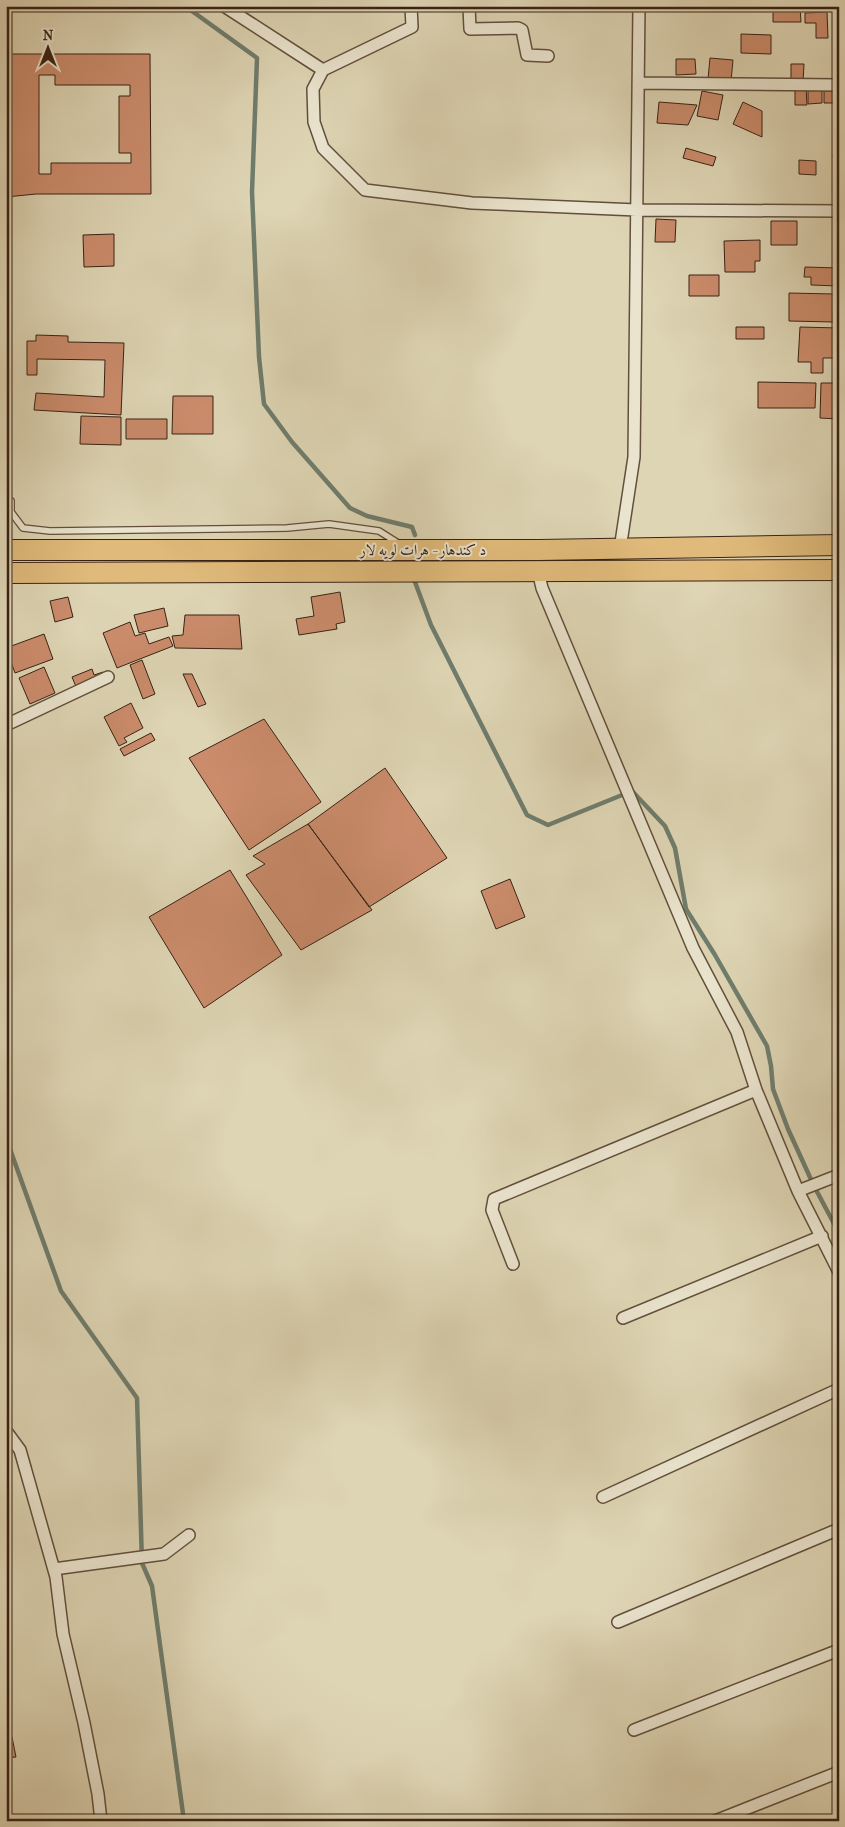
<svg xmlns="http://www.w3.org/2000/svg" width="845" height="1827" font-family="'IM FELL French Canon',Amiri,serif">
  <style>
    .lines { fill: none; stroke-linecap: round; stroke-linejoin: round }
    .stream { stroke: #6f7d6d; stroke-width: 4.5 }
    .building { fill: #cb8c6c; stroke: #382214; fill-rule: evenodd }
    .service-casing { stroke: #624f3c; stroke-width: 8 }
    .minor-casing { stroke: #624f3c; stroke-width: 14 }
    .trunk-casing { stroke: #382214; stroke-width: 22 }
    .service { stroke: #eae4ce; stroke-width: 5.5 }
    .minor { stroke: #eae4ce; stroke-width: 11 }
    .trunk { stroke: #dfba7a; stroke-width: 20 }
    .labels { text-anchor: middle; stroke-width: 4; stroke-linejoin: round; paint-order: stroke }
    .street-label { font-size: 15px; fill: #382214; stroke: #eae4ce }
  </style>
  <rect width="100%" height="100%" fill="#ded5b4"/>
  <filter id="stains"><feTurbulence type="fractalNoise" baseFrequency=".004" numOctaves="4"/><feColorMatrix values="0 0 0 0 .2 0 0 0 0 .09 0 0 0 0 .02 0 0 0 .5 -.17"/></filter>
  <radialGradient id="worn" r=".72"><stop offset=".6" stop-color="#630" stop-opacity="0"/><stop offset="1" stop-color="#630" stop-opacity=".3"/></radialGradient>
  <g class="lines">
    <path class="stream" d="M185,6L257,58L252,192L259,357L264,404L292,442L350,508L367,516L412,527L415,535
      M415,582L431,625L527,815L548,825L632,791L665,826L675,848L686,909L715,955L767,1046L771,1066L773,1089L788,1129L814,1186L839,1233
      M6,1138L61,1291L137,1398L142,1563L152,1586L184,1821"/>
  </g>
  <path class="building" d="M738,6H763L764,11H738Z
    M773,6H800L801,22H773Z
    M827,12L828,38H816V23H805V13Z
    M741,34L771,35V54L741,53Z
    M6,54H150L151,194H36L6,197ZM39,75H55V85H130V96H119V153H131V163H51V174H39Z
    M710,58L733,60L731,81L708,79Z
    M676,59H695L696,74L676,75Z
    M791,64H804L803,82H791Z
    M795,87H806L807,105H795Z
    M822,87V103L808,104V88Z
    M824,88H839V103H824Z
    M702,91L723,95L718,120L697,116Z
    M659,102L697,105L688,125L657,123Z
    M743,102L762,111V137L733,124Z
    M836,137L839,138V158L833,157Z
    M686,148L716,157L713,166L683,158Z
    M799,160L816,161V175L799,174Z
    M656,219L676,220L675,242H655Z
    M771,221H797V245H771Z
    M114,234V266L84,267L83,235Z
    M760,240V261H755V272H725L724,241Z
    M805,267L839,268V286L811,285V277H804Z
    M689,275H719V296H689Z
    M789,293L834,294L833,322L789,321Z
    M736,327H764V339H736Z
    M800,327L839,328V358H823V373H811V362H798Z
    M36,335L68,336V342L124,343L121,415L34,410L36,393L104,397L105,360L37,359V375H27V341H36Z
    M758,382L816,383L815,408H758Z
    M821,383H839V419L820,418Z
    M173,396H213V434H172Z
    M81,416L121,417V445L80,444Z
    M126,419H167V439H126Z
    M340,592L345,622L336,624L337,629L299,635L296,619L314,616L311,597Z
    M68,597L73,617L55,622L50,601Z
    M164,608L168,626L139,633L134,615Z
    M185,615H239L242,649L175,648L172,636L183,635Z
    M130,622L135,636L145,633L149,644L169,637L173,646L117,668L103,633Z
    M44,634L53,659L15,673L6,648Z
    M142,660L155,694L143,699L130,665Z
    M44,667L55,693L30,704L19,678Z
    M92,669L94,675L103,672L105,677L77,689L72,677Z
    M183,674H192L206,704L198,707Z
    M131,703L143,728L124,738L127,742L119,746L104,717Z
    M264,719L321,802L249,850L189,758Z
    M151,733L155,740L124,756L120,749Z
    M385,768L447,858L369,907L308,824Z
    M308,824L372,910L301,950L246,875L265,864L253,856Z
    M230,870L282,955L204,1008L149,917Z
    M510,879L525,917L496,929L481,891Z
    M12,1737L16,1757L6,1758V1738Z"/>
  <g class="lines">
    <defs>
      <path id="service" d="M11,501V512L23,528L50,531L287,528L329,524L379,531L398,543"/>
      <path id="minor" d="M224,6L323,70L412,27L411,6
        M469,6L470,29L518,28L522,30L527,55L548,56
        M323,70L313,89L314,122L323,148L365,190L472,203L637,210L839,211
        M638,83L839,85
        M620,549L634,457L639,6
        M538,571L542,588L693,948L737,1032L756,1090L798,1191L839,1272
        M6,725L108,677
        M798,1191L839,1175
        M513,1264L492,1210L494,1199L756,1090
        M623,1318L822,1236
        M6,1431L20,1450L56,1577L63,1634L84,1723L98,1794L101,1821
        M603,1497L839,1389
        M54,1569L164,1554L189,1535
        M618,1622L839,1529
        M634,1730L839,1650
        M715,1821L839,1772"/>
      <path id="trunk" d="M6,550H539L839,545
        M6,573L839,570"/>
    </defs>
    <use href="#service" class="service-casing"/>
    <use href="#minor" class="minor-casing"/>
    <use href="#trunk" class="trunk-casing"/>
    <use href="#service" class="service"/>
    <use href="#minor" class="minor"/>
    <use href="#trunk" class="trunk"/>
  </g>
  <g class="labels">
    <g class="street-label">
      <text x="423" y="555">د کندهار - هرات لويه لار</text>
    </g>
  </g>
  <rect width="845" height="1827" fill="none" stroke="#ded5b4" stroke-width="25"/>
  <rect x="8" y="8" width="830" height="1812" fill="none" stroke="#382214" stroke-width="2.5"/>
  <rect x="12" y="12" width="820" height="1802" fill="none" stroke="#382214"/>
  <g transform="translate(48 48)" stroke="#eae4ce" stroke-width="4" paint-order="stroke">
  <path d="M0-4L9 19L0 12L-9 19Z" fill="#382214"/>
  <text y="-8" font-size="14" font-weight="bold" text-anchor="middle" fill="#382214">N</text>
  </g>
  <rect width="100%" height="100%" filter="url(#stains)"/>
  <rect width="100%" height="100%" fill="url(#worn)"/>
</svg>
